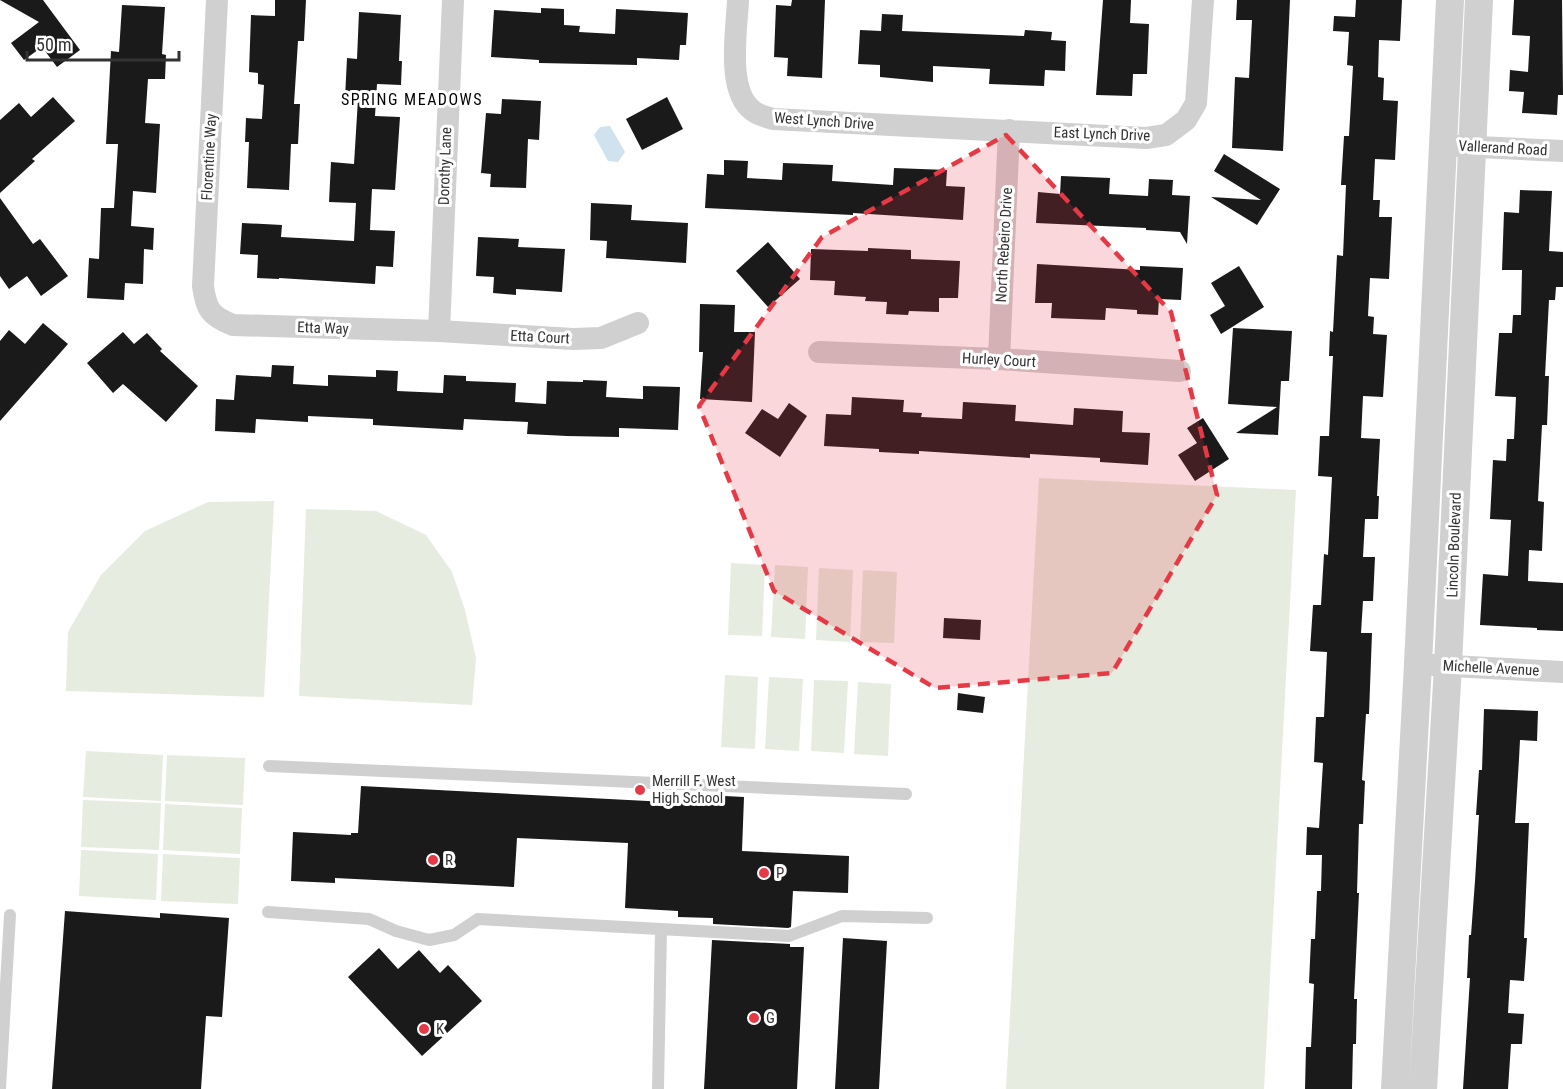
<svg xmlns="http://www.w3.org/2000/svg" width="1563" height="1089" font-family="'Roboto Condensed',sans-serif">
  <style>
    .green { fill: #e6ecdf }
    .water { fill: #cfe2ee }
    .building { fill: #1a1a1a }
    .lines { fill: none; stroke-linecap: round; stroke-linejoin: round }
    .service { stroke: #d0d0d0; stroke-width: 12 }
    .minor { stroke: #d0d0d0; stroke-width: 22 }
    .tertiary { stroke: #d0d0d0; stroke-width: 28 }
    .marked { fill: #e63946; fill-opacity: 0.2; stroke: #e63946; stroke-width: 4.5; stroke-dasharray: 12 8; stroke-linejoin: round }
    .poi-dot { fill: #e63946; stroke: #fff; stroke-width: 2 }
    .labels { text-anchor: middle; stroke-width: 6; stroke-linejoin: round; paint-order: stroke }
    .street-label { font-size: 15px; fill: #333; stroke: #fff }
    .poi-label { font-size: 15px; fill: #333; stroke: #fff; text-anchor: start }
    .neighbourhood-label { font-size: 16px; letter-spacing: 1.5px; fill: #000; stroke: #fff }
  </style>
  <rect width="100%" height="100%" fill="#fff"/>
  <path class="green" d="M1039,478L1296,490L1264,1089H1006Z
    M274,501L264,697L66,691L68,632L101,575L145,531L208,502Z
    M306,509L376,511L426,535L452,572L465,610L476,658L472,705L299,696Z
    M731,563L765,565L762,636L728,635Z
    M775,565L808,567L805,639L771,637Z
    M819,568L853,570L850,642L816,640Z
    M863,570L897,572L894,643L860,642Z
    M725,675L758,677L755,749L721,747Z
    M769,677L803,679L799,751L765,749Z
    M814,680L848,681L844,753L811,751Z
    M858,682L891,684L888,756L854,754Z
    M86,751L163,755L161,801L83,797Z
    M167,755L245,758L243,805L165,801Z
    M83,800L161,803L159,850L81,847Z
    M165,804L242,808L240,854L163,850Z
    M81,850L158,854L156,900L79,896Z
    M163,854L240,858L238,904L161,901Z"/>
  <path class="water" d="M610,126L625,152L618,162L608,161L594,135L600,127Z"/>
  <path class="building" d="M0,0H43L80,50L57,67L42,47L24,60L11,43L39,22Z
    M275,0H306L304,41H298L294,104H300L298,144H291L289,190L247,188L249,142H245L246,118L262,119L264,85L258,84V73L249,72L251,15L275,16Z
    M792,0H825L822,78L787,76L788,58L774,57L776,5L791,6Z
    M1103,0H1131L1130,23L1149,24L1147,74H1133L1132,96L1096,95Z
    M1237,0H1290L1283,151L1232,148L1235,77L1249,78L1252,20H1236Z
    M1356,0H1402L1400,41L1379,40L1378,77L1384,78L1383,100L1398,101L1395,160L1375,159L1373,200H1380L1379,217H1392L1389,279L1370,278L1368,316L1374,317L1373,334L1387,335L1383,397L1363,396L1361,438L1380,439L1377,496H1379L1378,519H1365L1363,557H1375L1373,601H1363L1361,633H1372L1369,714H1366L1362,780L1365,781L1363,824H1359L1357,893H1359L1354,999H1357L1356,1044H1353L1352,1089H1305L1306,1047H1311L1314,984L1309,983L1311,939H1315L1317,891H1321L1322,855H1306L1307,827L1319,828L1323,763L1314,762L1316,717H1324L1327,652L1310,651L1313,605H1321L1324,554L1328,555L1332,477L1318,476L1320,436H1329L1333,356H1329L1330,331L1333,332L1337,255L1343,256L1346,185H1341L1344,136H1349L1353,66L1347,65L1349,32L1333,31L1334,16L1355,17Z
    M1514,0H1562L1563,95H1558L1557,115L1522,113L1524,92L1509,91L1510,70L1528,72L1530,36L1512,35Z
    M122,5L165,7L162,54L166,55L165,79H148L145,123L160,124L156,193L133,191L131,226L154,228L153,250L144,249L143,284L125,283L124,300L87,298L89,258L99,259L101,208H114L118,144H106L111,51L119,52Z
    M541,8L564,9V25L580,26L579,32L615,34L616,9L688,13L686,45H680L679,60L637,58V65L539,63V60L491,57L494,10L541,13Z
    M359,12L401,15L399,61H402L401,85L377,84L375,116L400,117L395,190L372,189L370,230L395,231L393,267L376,266L375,284L279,278V279L257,278L258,255L240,254L242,223L282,225L281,237L354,241L356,203L329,202L331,162L354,164L358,99L345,98L347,58L357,59Z
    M882,14L903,15L902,31L1024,36L1025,30L1052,32L1051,40L1066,41L1065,71L1045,70L1044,86L989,84L990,69L933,66V82L880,77V65L858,64L860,30L881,31Z
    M53,97L75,121L32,159L35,161L0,193V120L19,103L31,117Z
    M667,97L683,129L642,150L626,119Z
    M502,99L541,101L539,140L528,139L526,188L490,187L491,174L481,173L486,113L501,114Z
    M1224,154L1280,189L1257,225L1211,197L1261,200L1214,171Z
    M724,160L748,161L747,178L782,180L783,163L833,165L832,181L893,185L894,168L947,170L946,186L965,187L963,220L853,213V215L705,208L707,174L724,175Z
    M1061,176L1110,178L1109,194L1148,196L1149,179L1173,180L1172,195L1190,196L1187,244L1180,232L1146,230V228L1036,223L1038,192L1060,194Z
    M1520,190L1552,191L1549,251L1563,252V287H1556L1555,300H1549L1545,376H1549L1547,425H1542L1538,501L1544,502L1542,551L1529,550L1528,581L1563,583V631L1537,630V628L1480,625L1483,574L1508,576L1511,520L1490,519L1493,460L1506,461L1507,439H1514L1516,397L1495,396L1499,333H1512L1513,315H1521L1522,270H1502L1504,212L1519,213Z
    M0,198L33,244L40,239L68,276L41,296L27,276L9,289L0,276Z
    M591,203L632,205L631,220L688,223L686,263L606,258L607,241L590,240Z
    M478,237L519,239L518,247L565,249L562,292L516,289V295L493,293L494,277L476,276Z
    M768,242L800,279L768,307L736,271Z
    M868,248L911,250V259L960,261L958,298H939V312L909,311L908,315L886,314L887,302L865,301L866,297L834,295L835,281L810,280L811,249L868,251Z
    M1037,264L1140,270V266L1183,268L1181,300L1159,299L1158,315L1137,314V310L1106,308L1105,320L1051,318L1052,303H1035Z
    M1239,266L1264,307L1221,334L1210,315L1225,306L1211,283Z
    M700,304L735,305L734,332H755L752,402L700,399L703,352H699Z
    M43,323L68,344L0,421V341L9,330L25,344Z
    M1233,328L1292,331L1289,381H1281L1278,435L1236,433L1277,407L1228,404Z
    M123,332L134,344L147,333L162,349L160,351L198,386L166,422L123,384L113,393L87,363Z
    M272,365L294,366L293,384L328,386V375L376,377V370L398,371L397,391L443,393L444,375L466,376V381L516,383L515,402L546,404L547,381L583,382V380L607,381L606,397L643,399V386L680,387L678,430L619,428V437L567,436L527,434L528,422L464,419L463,430L373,425V419L308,416V422L256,419L255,433L215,431L216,399L234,400L236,375L271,377Z
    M852,397L904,400L903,412L922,413L921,417L962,419L963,402L1016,405L1015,421L1073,425L1074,408L1123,411L1122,432L1150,433L1148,465L1100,462V458L1030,454V458L919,451V454L879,452V449L824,446L826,414L851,415Z
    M789,403L807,416L780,457L745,433L762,409L778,419Z
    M1203,418L1229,459L1195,481L1178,455L1197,443L1187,428Z
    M944,618L981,620L980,640L943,638Z
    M958,693L985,697L983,713L957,710Z
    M1484,709L1538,711L1537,741L1520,740L1519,759L1515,823H1529L1524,938H1527L1524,981L1510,980L1508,1013L1524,1014L1522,1044H1511L1508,1089H1463L1470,978H1467L1469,935H1471L1475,881L1479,815H1476L1479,770H1482Z
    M361,786L686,803V794L744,797L742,851L849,856L848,893L793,891L791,927L788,928L713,924V918L678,917V911L625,908L628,843L517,838L514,887L335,878V883L291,881L293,832L351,835V833H358Z
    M65,911L160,918V913L229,918L222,1017L206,1016L201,1089H52Z
    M843,938L887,941L879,1089H835Z
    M712,940L790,944V947H804L797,1089H704Z
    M379,948L398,969L419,950L440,973L448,965L482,1001L422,1056L348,977Z"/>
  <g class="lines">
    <path class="service" d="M269,766L906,794
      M268,912L369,919L396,931L429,940L454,935L478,919L789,936L842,916L927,918
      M0,1089L10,915
      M658,1089L661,929"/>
    <path class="minor" d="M217,0L203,286C206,309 210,316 233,325L439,331L573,339L601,338L638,323
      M738,0C737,29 726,90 752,110C757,115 767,117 773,119L1146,138L1166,135L1186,120L1196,103L1203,0
      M1457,146L1563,151
      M439,331L453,0
      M819,352L999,359L1180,371
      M999,359L1009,130
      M1433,665L1563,672"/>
    <path class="tertiary" d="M1395,1089L1418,664L1450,0
      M1423,1089L1448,666L1479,0"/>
  </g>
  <path class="marked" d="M1006,135L1171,312L1217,495L1112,673L935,688L774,591L699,406L822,237Z"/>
  <g class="poi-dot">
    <circle cx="640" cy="790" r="6"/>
    <circle cx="433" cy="860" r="6"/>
    <circle cx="764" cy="873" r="6"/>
    <circle cx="754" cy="1018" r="6"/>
    <circle cx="424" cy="1029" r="6"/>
  </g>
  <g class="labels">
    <g class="street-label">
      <text transform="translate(824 121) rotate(4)" y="5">West Lynch Drive</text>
      <text transform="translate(1102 134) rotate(2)" y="5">East Lynch Drive</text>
      <text transform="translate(1503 148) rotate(3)" y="5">Vallerand Road</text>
      <text transform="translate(209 157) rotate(-87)" y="5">Florentine Way</text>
      <text transform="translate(445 166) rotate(-88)" y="5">Dorothy Lane</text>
      <text transform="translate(1004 245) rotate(-87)" y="5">North Rebeiro Drive</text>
      <text transform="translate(323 328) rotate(2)" y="5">Etta Way</text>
      <text transform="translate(540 337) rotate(3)" y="5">Etta Court</text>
      <text transform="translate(999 360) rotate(3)" y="5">Hurley Court</text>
      <text transform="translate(1454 545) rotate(-88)" y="5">Lincoln Boulevard</text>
      <text transform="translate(1491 668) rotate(3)" y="5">Michelle Avenue</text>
    </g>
    <g class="poi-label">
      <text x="652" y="786">Merrill F. West<tspan x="652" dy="17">High School</tspan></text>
      <text x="445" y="865">R</text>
      <text x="776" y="878">P</text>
      <text x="766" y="1023">G</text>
      <text x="436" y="1034">K</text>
    </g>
    <g class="neighbourhood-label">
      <text x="412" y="105">SPRING MEADOWS</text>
    </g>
  </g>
  <path d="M27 51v9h152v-9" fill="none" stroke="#333333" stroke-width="3"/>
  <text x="36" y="51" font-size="18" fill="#333333" stroke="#ffffff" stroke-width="4.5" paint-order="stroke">50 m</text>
</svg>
